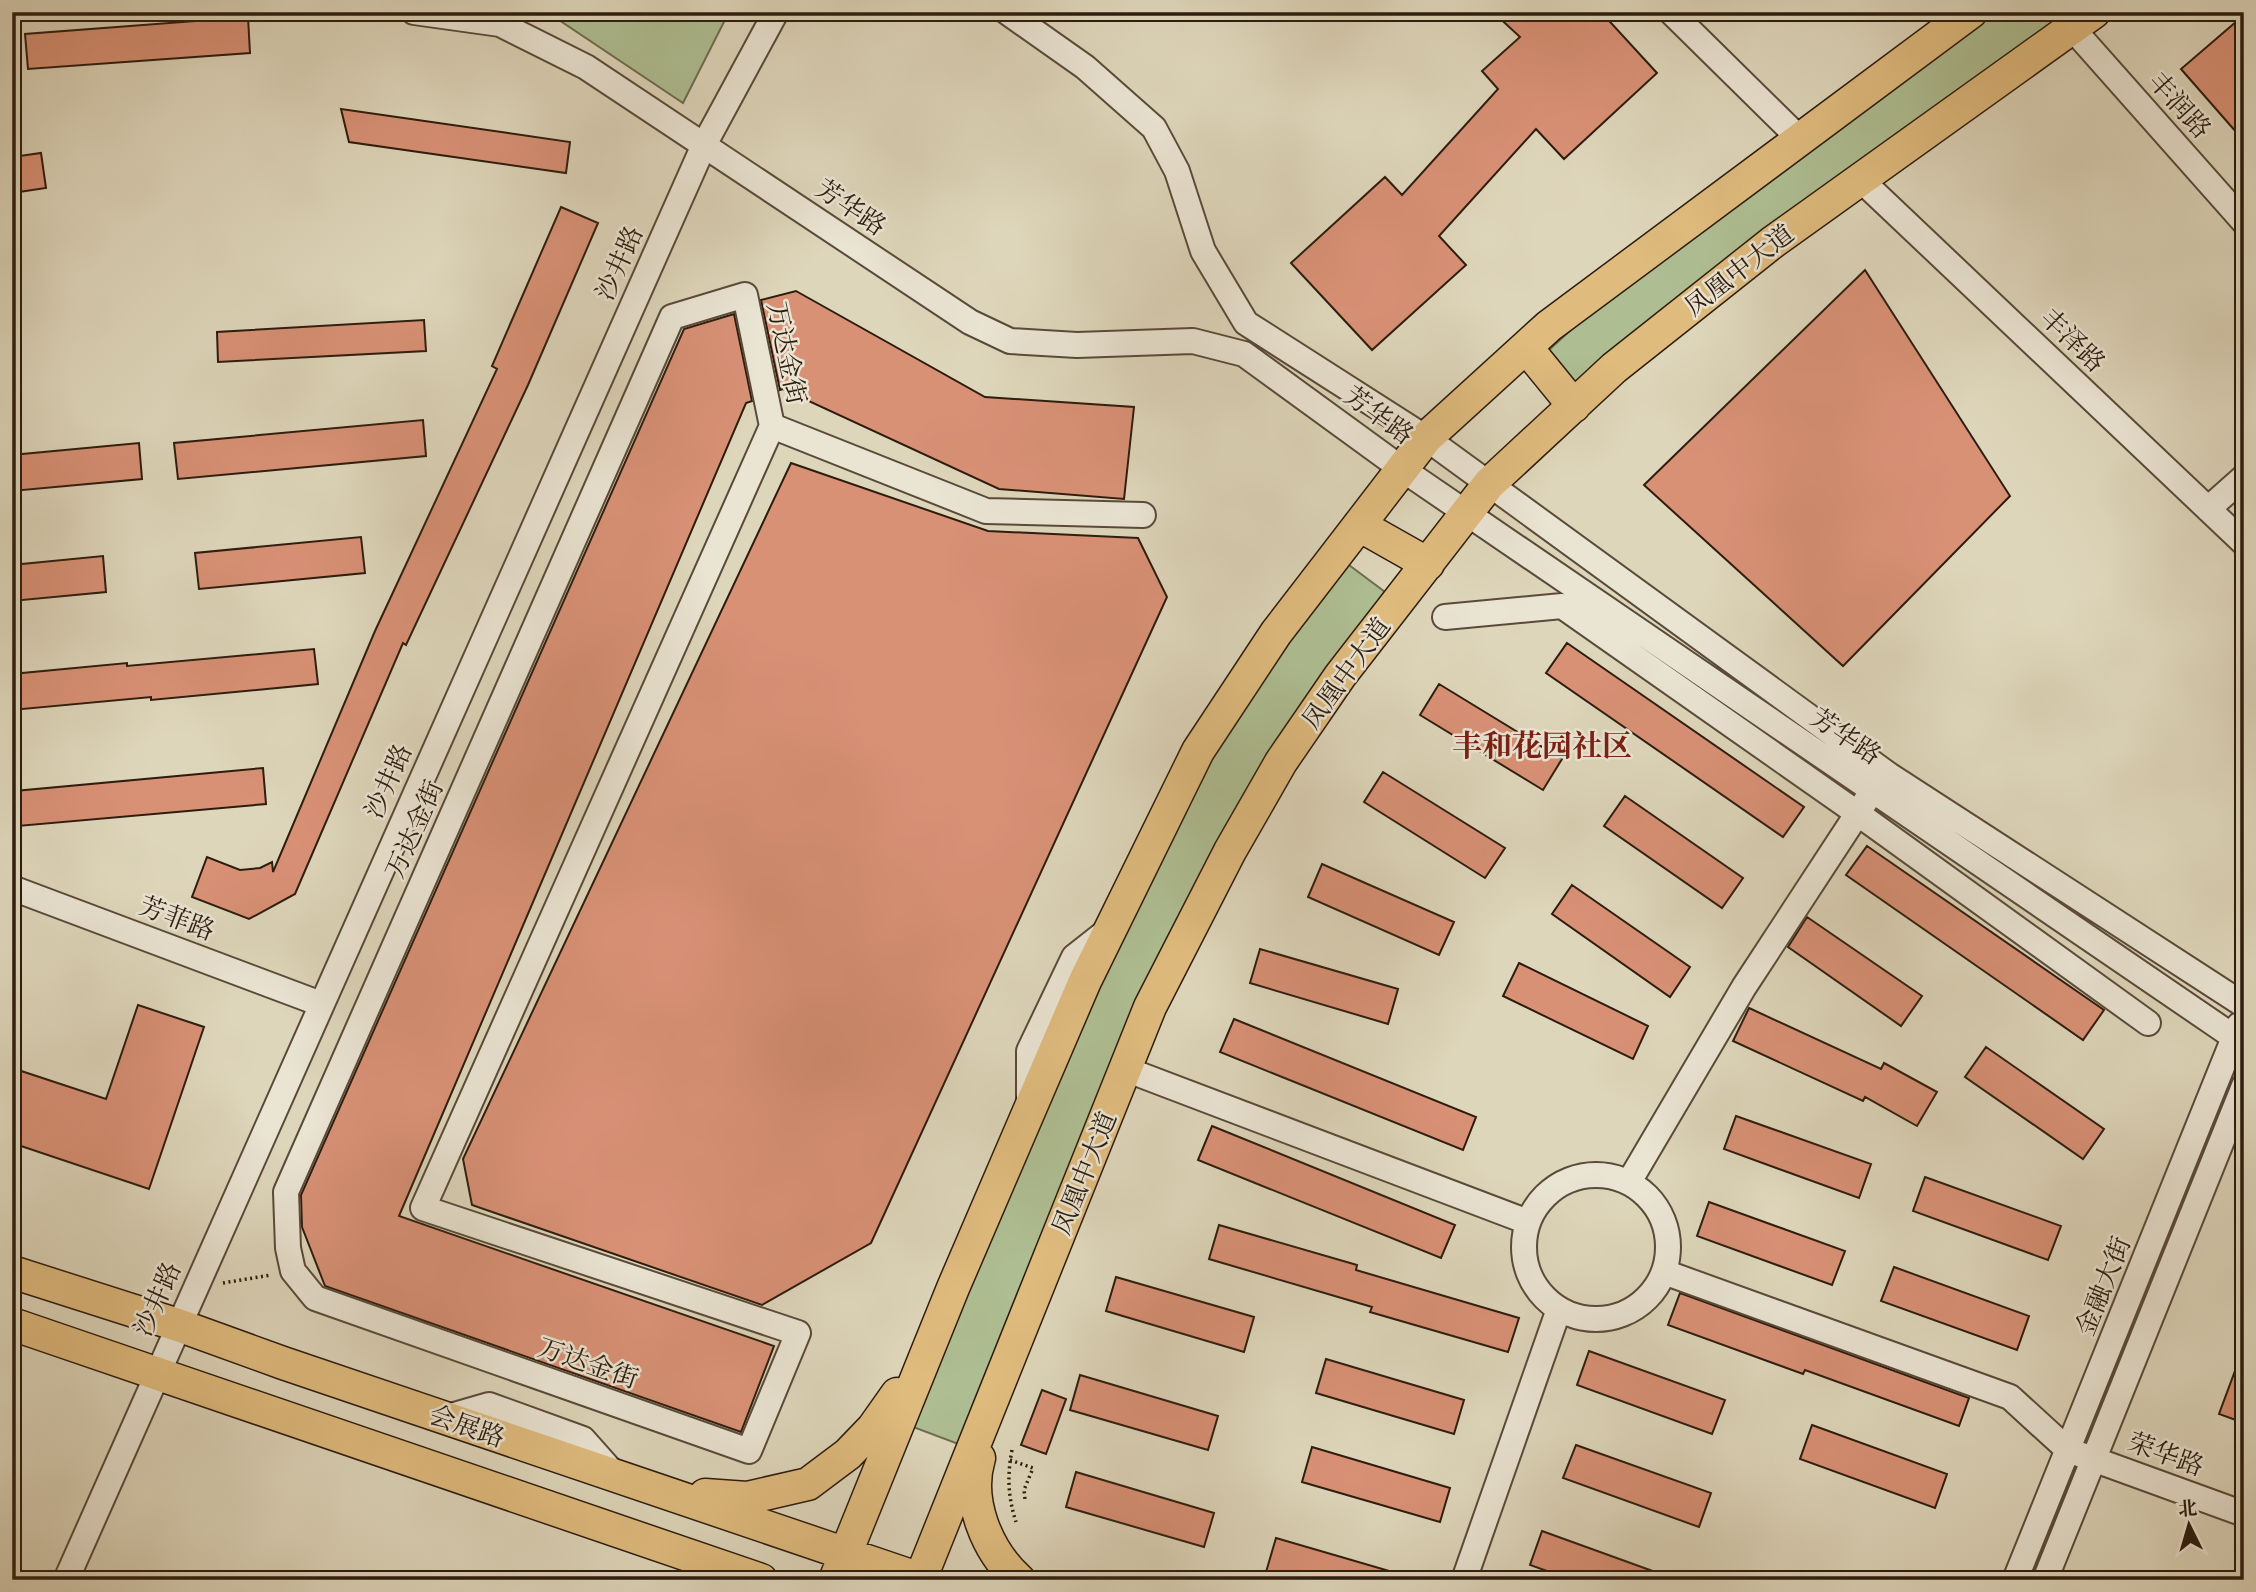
<svg xmlns="http://www.w3.org/2000/svg" width="2256" height="1592" font-family="'IM FELL French Canon','Noto Serif SC',serif">
  <style>
    .green { fill: #aebe92; stroke: #6e6d50; stroke-width: 2 }
    .building { fill: #d99176; stroke: #2d1c0e; stroke-width: 2 }
    .lines { fill: none; stroke-linecap: round; stroke-linejoin: round }
    .minor-casing { stroke: #594a39; stroke-width: 28 }
    .major-casing { stroke: #2d1c0e; stroke-width: 35 }
    .path { stroke: #2d1c0e; stroke-width: 3.5; stroke-dasharray: 2 3.5; stroke-linecap: butt }
    .minor { stroke: #eae4d3; stroke-width: 24 }
    .major { stroke: #dfbb7e; stroke-width: 32 }
    .labels { text-anchor: middle; stroke-width: 5; stroke-linejoin: round; paint-order: stroke }
    .street-label { font-size: 26px; fill: #2d1c0e; stroke: #eae4d3 }
    .quarter-label { font-size: 30px; font-weight: bold; fill: #7a1f14; stroke: #eae4d3 }
  </style>
  <rect width="100%" height="100%" fill="#ded6bb"/>
  <filter id="stains"><feTurbulence type="fractalNoise" baseFrequency=".00286" numOctaves="4"/><feColorMatrix values="0 0 0 0 .2 0 0 0 0 .09 0 0 0 0 .02 0 0 0 .5 -.17"/></filter>
  <radialGradient id="worn" r=".72"><stop offset=".6" stop-color="#630" stop-opacity="0"/><stop offset="1" stop-color="#630" stop-opacity=".3"/></radialGradient>
  <path class="green" d="M547,12H729L683,103Z
    M1992,12H2072L1587,382L1572,383L1549,357V350L1634,272Z
    M1349,565L1385,592L1266,761L961,1445L913,1427L1039,1121L1134,902L1213,754L1284,648Z"/>
  <path class="building" d="M1493,12H1601L1657,73L1564,159L1536,129L1439,236L1466,265L1372,350L1291,263L1385,177L1402,195L1498,89L1482,71L1520,37Z
    M2244,15V141L2181,69Z
    M248,17L250,53L28,69L25,34Z
    M341,109L570,142L566,173L349,142Z
    M41,153L46,188L12,193V157Z
    M561,207L598,223L528,385L406,645L403,643L295,894L249,919L192,897L207,857L240,870L260,868L272,862L273,872L375,631L497,369L492,366Z
    M1865,270L2010,496L1843,666L1644,485Z
    M796,291L985,397L1134,407L1124,499L999,489L783,389L780,390L761,300Z
    M734,314L752,401L746,403L399,1216L774,1346L741,1432L325,1286L302,1227L301,1195L684,329Z
    M424,320L426,351L218,362L217,332Z
    M423,420L426,456L178,479L174,443Z
    M139,443L142,479L12,491V455Z
    M791,463L988,531L1138,538L1167,597L871,1243L762,1305L472,1205L463,1159Z
    M361,537L365,573L199,589L195,553Z
    M103,556L106,592L12,601V565Z
    M1567,643L1804,807L1783,837L1546,673Z
    M314,649L318,684L151,700V697L12,710V674L127,663V666Z
    M1439,684L1562,759L1543,790L1420,715Z
    M263,768L266,804L18,826L15,791Z
    M1383,772L1505,848L1485,878L1364,802Z
    M1625,796L1743,878L1722,908L1604,826Z
    M1867,846L2104,1010L2083,1040L1846,875Z
    M1322,864L1454,922L1439,955L1308,897Z
    M1572,885L1690,967L1670,997L1552,914Z
    M1807,917L1922,996L1901,1026L1788,947Z
    M1260,949L1398,989L1388,1024L1250,983Z
    M1519,963L1648,1026L1633,1059L1503,996Z
    M138,1005L204,1027L149,1189L12,1143V1068L106,1099Z
    M1749,1008L1881,1069L1884,1063L1937,1092L1917,1126L1865,1097L1863,1101L1733,1041Z
    M1234,1019L1476,1117L1463,1150L1220,1052Z
    M1986,1047L2104,1129L2083,1159L1965,1077Z
    M1736,1116L1871,1164L1859,1198L1724,1149Z
    M1212,1126L1455,1225L1441,1258L1198,1160Z
    M1925,1177L2061,1226L2048,1260L1913,1211Z
    M1709,1202L1845,1251L1832,1285L1697,1236Z
    M1219,1225L1357,1265L1356,1270L1519,1318L1508,1352L1370,1312L1372,1307L1209,1259Z
    M1894,1267L2029,1316L2017,1350L1881,1301Z
    M1116,1277L1254,1317L1244,1352L1106,1311Z
    M1680,1293L1969,1398L1959,1426L1805,1370L1803,1374L1668,1325Z
    M1589,1351L1725,1400L1712,1434L1577,1385Z
    M2242,1352H2244V1423L2219,1414Z
    M1326,1359L1464,1400L1454,1434L1316,1393Z
    M1080,1375L1218,1416L1208,1450L1070,1410Z
    M1042,1390L1066,1399L1046,1454L1021,1445Z
    M1812,1425L1947,1474L1935,1508L1800,1459Z
    M1576,1445L1711,1493L1699,1527L1563,1478Z
    M1312,1447L1450,1488L1440,1522L1302,1482Z
    M1076,1472L1214,1513L1204,1547L1066,1507Z
    M1542,1531L1672,1578V1580H1572L1530,1565Z
    M1276,1538L1403,1575V1580H1290L1266,1572Z"/>
  <g class="lines">
    <defs>
      <path id="minor" d="M414,12L500,24L586,67L970,322L1010,341L1077,345L1193,341L1244,354L1402,469L2244,1044
        M1007,12L1085,67L1154,128L1177,171L1203,251L1246,323L1426,438L1889,775L2244,1005
        M1671,12L1800,139
        M2072,28L2244,222
        M1860,179L2244,543
        M772,426L745,295L672,317L286,1192L288,1248L293,1271L315,1298L749,1451L798,1333L423,1208L772,426L986,511L1143,515
        M2208,509L2244,477
        M1445,617L1562,606L1857,813L2148,1023
        M12,888L321,1004
        M1125,1069L1528,1222
        M1029,1102V1051L1074,957L1107,931
        M1524 1247a72 72 0 1 1 144 0a72 72 0 1 1-144 0Z
        M1629,1182L1744,987L1867,799
        M1664,1272L2010,1397L2068,1450L2244,1514
        M444,1418L489,1405L583,1439L615,1475
        M66,1580L704,145L776,12
        M1464,1580L1559,1309
        M2015,1580L2239,1025
        M2045,1580L2244,1086"/>
      <path id="major" d="M1526,347L1574,406
        M1359,525L1428,564
        M12,1272L178,1325L283,1363L923,1580
        M12,1324L761,1580
        M979,1458C966,1501 987,1551 1019,1580
        M705,1495L747,1498L808,1484L848,1454L873,1428L897,1394
        M835,1580L953,1288L1085,981L1198,751L1276,633L1426,438L1549,326L1971,12
        M920,1580L1150,1007L1230,851L1281,762L1340,676L1489,484L1614,368L1773,242L2094,12"/>
    </defs>
    <use href="#minor" class="minor-casing"/>
    <use href="#major" class="major-casing"/>
    <path class="path" d="M223,1283L271,1275
      M1012,1450C1007,1476 1008,1497 1016,1522
      M1010,1460L1033,1468L1024,1490L1025,1499"/>
    <use href="#minor" class="minor"/>
    <use href="#major" class="major"/>
  </g>
  <g class="labels">
    <g class="street-label">
      <text transform="translate(2180 105) rotate(48)" y="9">丰润路</text>
      <text transform="translate(851 207) rotate(34)" y="9">芳华路</text>
      <text transform="translate(619 263) rotate(-66)" y="9">沙井路</text>
      <text transform="translate(1739 270) rotate(-38)" y="9">凤凰中大道</text>
      <text transform="translate(2073 340) rotate(44)" y="9">丰泽路</text>
      <text transform="translate(787 353) rotate(78)" y="9">万达金街</text>
      <text transform="translate(1379 415) rotate(36)" y="9">芳华路</text>
      <text transform="translate(1346 673) rotate(-54)" y="9">凤凰中大道</text>
      <text transform="translate(1846 736) rotate(34)" y="9">芳华路</text>
      <text transform="translate(388 781) rotate(-66)" y="9">沙井路</text>
      <text transform="translate(414 829) rotate(-66)" y="9">万达金街</text>
      <text transform="translate(177 918) rotate(21)" y="9">芳菲路</text>
      <text transform="translate(1084 1173) rotate(-68)" y="9">凤凰中大道</text>
      <text transform="translate(2103 1286) rotate(-68)" y="9">金融大街</text>
      <text transform="translate(157 1299) rotate(-66)" y="9">沙井路</text>
      <text transform="translate(588 1363) rotate(19)" y="9">万达金街</text>
      <text transform="translate(467 1426) rotate(19)" y="9">会展路</text>
      <text transform="translate(2166 1454) rotate(20)" y="9">荣华路</text>
    </g>
    <g class="quarter-label">
      <text x="1542" y="756">丰和花园社区</text>
    </g>
  </g>
  <rect width="2256" height="1592" fill="none" stroke="#ded6bb" stroke-width="42"/>
  <rect x="14" y="14" width="2228" height="1564" fill="none" stroke="#2d1c0e" stroke-width="3.5"/>
  <rect x="21" y="21" width="2214" height="1550" fill="none" stroke="#2d1c0e" stroke-width="2"/>
  <g transform="translate(2189 1525) rotate(355)" stroke="#eae4d3" stroke-width="5" paint-order="stroke">
  <path d="M0-5L12 26L0 18L-12 26Z" fill="#2d1c0e"/>
  <text y="-10" font-size="19" font-weight="bold" text-anchor="middle" fill="#2d1c0e">北</text>
  </g>
  <rect width="100%" height="100%" filter="url(#stains)"/>
  <rect width="100%" height="100%" fill="url(#worn)"/>
</svg>
